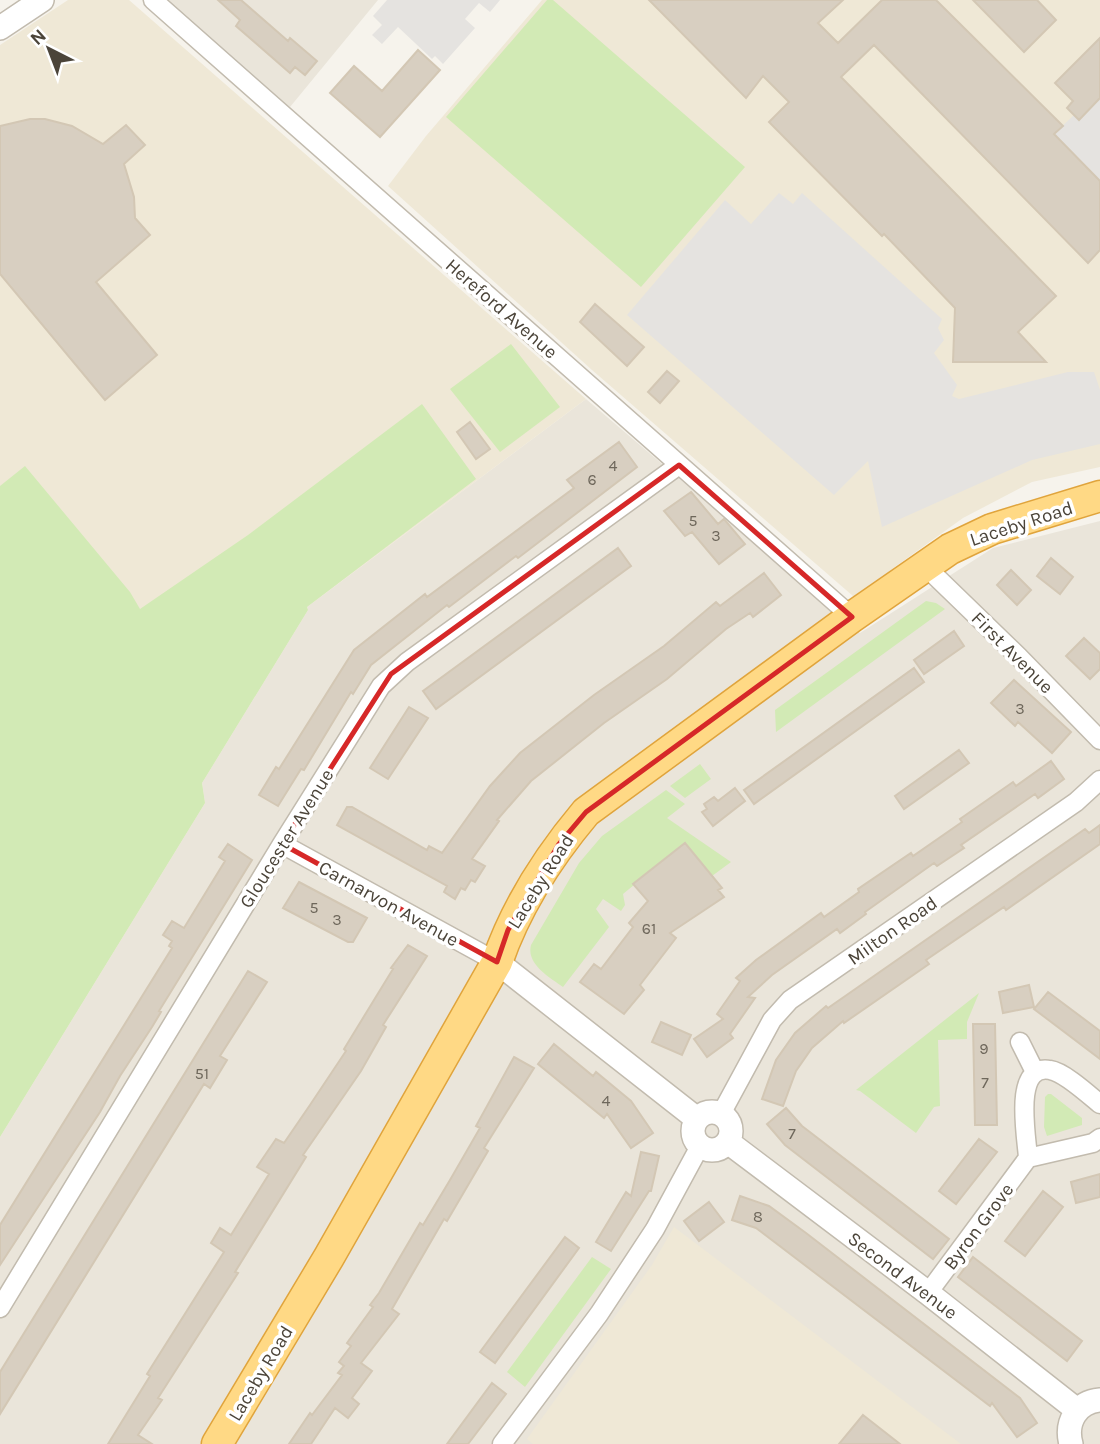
<svg xmlns="http://www.w3.org/2000/svg" width="1100" height="1444" font-family="Karla,sans-serif">
  <style>
    .residential { fill: #eae5da }
    .education { fill: #efe8d6 }
    .green { fill: #d2eab5 }
    .parking { fill: #e5e3e0 }
    .building { fill: #d8cfc1; stroke: #d3c7b4; stroke-width: 2 }
    .lines { fill: none; stroke-linecap: round; stroke-linejoin: round }
    .minor-casing { stroke: #c2bbae; stroke-width: 21 }
    .tertiary-casing { stroke: #c2bbae; stroke-width: 26 }
    .trunk-casing { stroke: #e0a43c; stroke-width: 33 }
    .minor { stroke: #fff; stroke-width: 18 }
    .tertiary { stroke: #fff; stroke-width: 23 }
    .trunk { stroke: #ffd985; stroke-width: 30 }
    .marked { fill: none; stroke: #d62828; stroke-width: 5; stroke-linejoin: round }
    .labels { text-anchor: middle; stroke-width: 7; stroke-linejoin: round; paint-order: stroke }
    .number-label { font-size: 16px; fill: #6e675b }
    .street-label { font-size: 19px; fill: #4b4439; stroke: #fff }
  </style>
  <rect width="100%" height="100%" fill="#f6f3ec"/>
  <path class="residential" d="M169,0H378L290,107Z
    M586,399L860,633L993,548L1100,521V1444H0V1137L205,803L202,783L308,610L307,607Z"/>
  <path class="education" d="M68,0H129L586,399L307,607L308,610L202,783L205,803L0,1137V45Z
    M542,0H1100V467L1032,482L963,518L892,569L860,596H853L592,370L388,186L426,136Z
    M674,1227L961,1444H533L527,1439L652,1265Z"/>
  <path class="green" d="M547,0H553L745,167L641,287L446,117Z
    M511,344L560,407L500,452L450,389Z
    M422,404L476,479L307,607L308,610L202,783L205,803L0,1137V486L25,466L130,592L140,609L248,535Z
    M926,601L936,603L945,609L776,732L775,710Z
    M700,764L711,779L685,798L670,786Z
    M666,790L685,804L667,818L731,862L712,876L685,843L623,894L625,905L621,911L603,899L596,909L609,927L563,987C549,977 526,964 531,945L579,863L602,836Z
    M979,993L967,1022V1039L938,1040L940,1106L934,1107L916,1133L860,1091L856,1090Z
    M1048,1094H1051L1082,1118V1125L1047,1136L1044,1127L1045,1097Z
    M592,1257L611,1269L525,1387L507,1372Z"/>
  <path class="parking" d="M387,0H500L490,12L479,3L465,19L475,28L443,64L435,56L432,59L398,27L382,44L372,35L382,25L373,16Z
    M1100,98V181L1054,134L1074,115L1079,120Z
    M779,193L793,204L802,193L942,319L938,328L944,340L934,353L957,385L952,396L959,399L1068,372H1094L1100,390V444L1032,460L882,527L868,461L834,495L627,315L725,200L751,224Z"/>
  <path class="building" d="M218,0H241L288,41L290,38L317,61L305,75L295,67L290,73L236,26L240,20Z
    M649,0H843L818,23L838,43L882,0H936L1063,126L1054,134L1100,181V250L1088,263L874,45L841,77L1056,296L1018,332L1046,362H953L955,308L884,234L882,236L769,122L789,102L763,76L746,98Z
    M973,0H1037L1056,20L1024,52Z
    M1100,38V98L1079,120L1067,108L1073,101L1055,83Z
    M418,50L440,70L380,137L330,93L354,66L382,91Z
    M30,119H45L72,126L103,144L126,125L145,145L124,164L134,197L135,218L150,235L96,282L157,355L105,400L0,274V126Z
    M595,304L644,347L627,366L580,322Z
    M667,371L679,381L660,403L648,392Z
    M470,422L490,449L476,459L457,432Z
    M619,442L637,467L518,558L516,556L449,607L447,605L371,665L353,694L351,692L304,770L301,769L278,806L259,795L276,767L279,769L354,650L425,594L427,597L574,488L567,480Z
    M691,492L718,524L724,519L745,544L719,564L692,532L685,536L664,511Z
    M618,548L631,566L436,709L423,691Z
    M1051,558L1073,577L1060,594L1037,576Z
    M1011,570L1031,590L1017,605L997,585Z
    M764,573L781,595L753,617L750,613L726,629L667,679L604,723L531,781L497,820L499,821L472,859L485,866L475,882L471,880L465,890L461,888L455,899L444,892L447,886L337,825L347,807H352L427,850L429,846L442,853L490,786L520,753L594,695L664,646L716,602L720,606Z
    M954,631L964,646L924,674L914,660Z
    M1084,638L1100,653V669L1090,679L1066,656Z
    M914,668L924,682L754,804L744,790Z
    M1014,680L1071,732L1052,753L1018,722L1015,726L991,703Z
    M409,707L428,718L388,779L370,768Z
    M959,750L969,763L904,809L895,796Z
    M1051,761L1064,779L1038,798L1035,794L961,845L964,848L937,866L934,863L865,912L866,914L840,933L837,929L772,975L748,997L755,998L730,1034L733,1038L707,1057L694,1039L723,1019L717,1014L740,981L736,978L756,960L821,913L824,917L859,892L858,889L911,853L913,856L962,822L960,819L1013,782L1016,786Z
    M735,788L745,801L713,826L702,812L707,809L704,804L714,797L718,801Z
    M1100,825V844L1006,910L1004,907L926,960L929,964L844,1023L843,1021L812,1048L796,1071L783,1106L762,1099L776,1060L795,1033L826,1006L828,1008L1085,829L1089,833Z
    M685,843L722,888L718,890L724,897L670,933L676,938L640,985L644,990L624,1014L580,982L594,964L601,969L633,927L629,923L648,901L633,884Z
    M228,844L252,860L159,1011L161,1012L152,1027L120,1076L100,1112L0,1265V1225L172,948L169,946L172,941L163,935L172,921L184,928L225,861L219,857Z
    M299,882L367,918L353,942H348L283,908Z
    M408,945L427,956L383,1025L386,1027L361,1071L303,1155L306,1157L235,1272L238,1273L158,1398L162,1400L138,1435L152,1444H108L150,1376L147,1374L224,1252L211,1243L220,1228L231,1235L269,1174L257,1167L276,1139L284,1143L310,1105L346,1051L344,1049L393,969L391,968Z
    M248,971L267,982L220,1056L227,1060L210,1088L204,1084L0,1414V1372Z
    M1029,985L1034,1007L1003,1013L999,992Z
    M1048,992L1100,1031V1059L1034,1009Z
    M661,1022L691,1035L682,1055L652,1042Z
    M973,1024H995L997,1125H975Z
    M554,1044L593,1076L596,1072L631,1101L653,1133L631,1148L607,1114L604,1118L538,1064Z
    M514,1057L534,1068L484,1148L488,1151L447,1221L444,1219L392,1309L399,1314L361,1363L372,1371L352,1398L359,1404L348,1418L335,1408L311,1444H289L310,1413L312,1415L342,1375L338,1373L344,1366L339,1362L351,1346L347,1343L373,1307L370,1305L379,1293L420,1223L423,1225L450,1180L480,1128L476,1126Z
    M786,1108L802,1126L949,1239L933,1259L785,1145L767,1124Z
    M979,1139L997,1152L956,1204L939,1191Z
    M641,1152L659,1156L651,1191H649L611,1251L596,1242L626,1192L631,1196Z
    M1100,1174V1197L1076,1203L1071,1182Z
    M1043,1191L1063,1207L1025,1256L1005,1241Z
    M740,1196L769,1206L806,1233L1020,1398L1037,1423L1017,1437L992,1403L990,1406L756,1228L732,1220Z
    M709,1202L724,1222L699,1241L684,1221Z
    M565,1237L579,1248L495,1363L480,1352Z
    M973,1257L1082,1341L1067,1361L958,1277Z
    M492,1383L506,1394L468,1444H447Z
    M863,1415L900,1444H839Z"/>
  <g class="lines">
    <defs>
      <path id="minor" d="M153,0L852,617
        M925,566L1019,657L1100,740
        M282,844L497,962
        M1020,1042L1035,1072
        M1100,1104C1088,1094 1064,1072 1050,1070C1012,1063 1027,1138 1028,1158L1093,1143L1100,1138
        M721,1114L772,1020L790,1000L1076,802L1100,780
        M928,1293L1028,1158
        M0,1308L282,844L381,686L407,662L679,465
        M502,1444L599,1314L655,1229L700,1146"/>
      <path id="tertiary" d="M0,28L42,0
        M497,962L697,1119
        M693 1131a19 19 0 1 1 38 0a19 19 0 1 1-38 0Z
        M728,1142L928,1293L1077,1410
        M1071,1444C1065,1422 1077,1402 1100,1400"/>
      <path id="trunk" d="M217,1444L329,1257L497,962C516,907 549,856 586,812L852,617L950,549L992,529L1100,496"/>
    </defs>
    <use href="#minor" class="minor-casing"/>
    <use href="#tertiary" class="tertiary-casing"/>
    <use href="#trunk" class="trunk-casing"/>
    <use href="#minor" class="minor"/>
    <use href="#tertiary" class="tertiary"/>
    <use href="#trunk" class="trunk"/>
  </g>
  <path class="marked" d="M679,465L852,617L586,812L559,844L508,930L497,962L282,844L391,674Z"/>
  <g class="labels">
    <g class="number-label">
      <text x="613" y="471">4</text>
      <text x="592" y="485">6</text>
      <text x="693" y="526">5</text>
      <text x="716" y="541">3</text>
      <text x="1020" y="714">3</text>
      <text x="314" y="913">5</text>
      <text x="337" y="925">3</text>
      <text x="649" y="934">61</text>
      <text x="984" y="1054">9</text>
      <text x="202" y="1079">51</text>
      <text x="985" y="1088">7</text>
      <text x="606" y="1106">4</text>
      <text x="792" y="1139">7</text>
      <text x="758" y="1222">8</text>
    </g>
    <g class="street-label">
      <text transform="translate(502 308) rotate(41)" y="7">Hereford Avenue</text>
      <text transform="translate(1021 523) rotate(-18)" y="7">Laceby Road</text>
      <text transform="translate(1013 652) rotate(45)" y="7">First Avenue</text>
      <text transform="translate(286 838) rotate(-58)" y="7">Gloucester Avenue</text>
      <text transform="translate(540 881) rotate(-58)" y="7">Laceby Road</text>
      <text transform="translate(389 903) rotate(29)" y="7">Carnarvon Avenue</text>
      <text transform="translate(892 930) rotate(-35)" y="7">Milton Road</text>
      <text transform="translate(978 1226) rotate(-53)" y="7">Byron Grove</text>
      <text transform="translate(903 1275) rotate(37)" y="7">Second Avenue</text>
      <text transform="translate(260 1373) rotate(-59)" y="7">Laceby Road</text>
    </g>
  </g>
  <g transform="translate(49 49) rotate(318)" stroke="#ffffff" stroke-width="5" paint-order="stroke">
  <path d="M0-5L12 26L0 18L-12 26Z" fill="#4b4439"/>
  <text y="-10" font-size="19" font-weight="bold" text-anchor="middle" fill="#4b4439">N</text>
  </g>
</svg>
